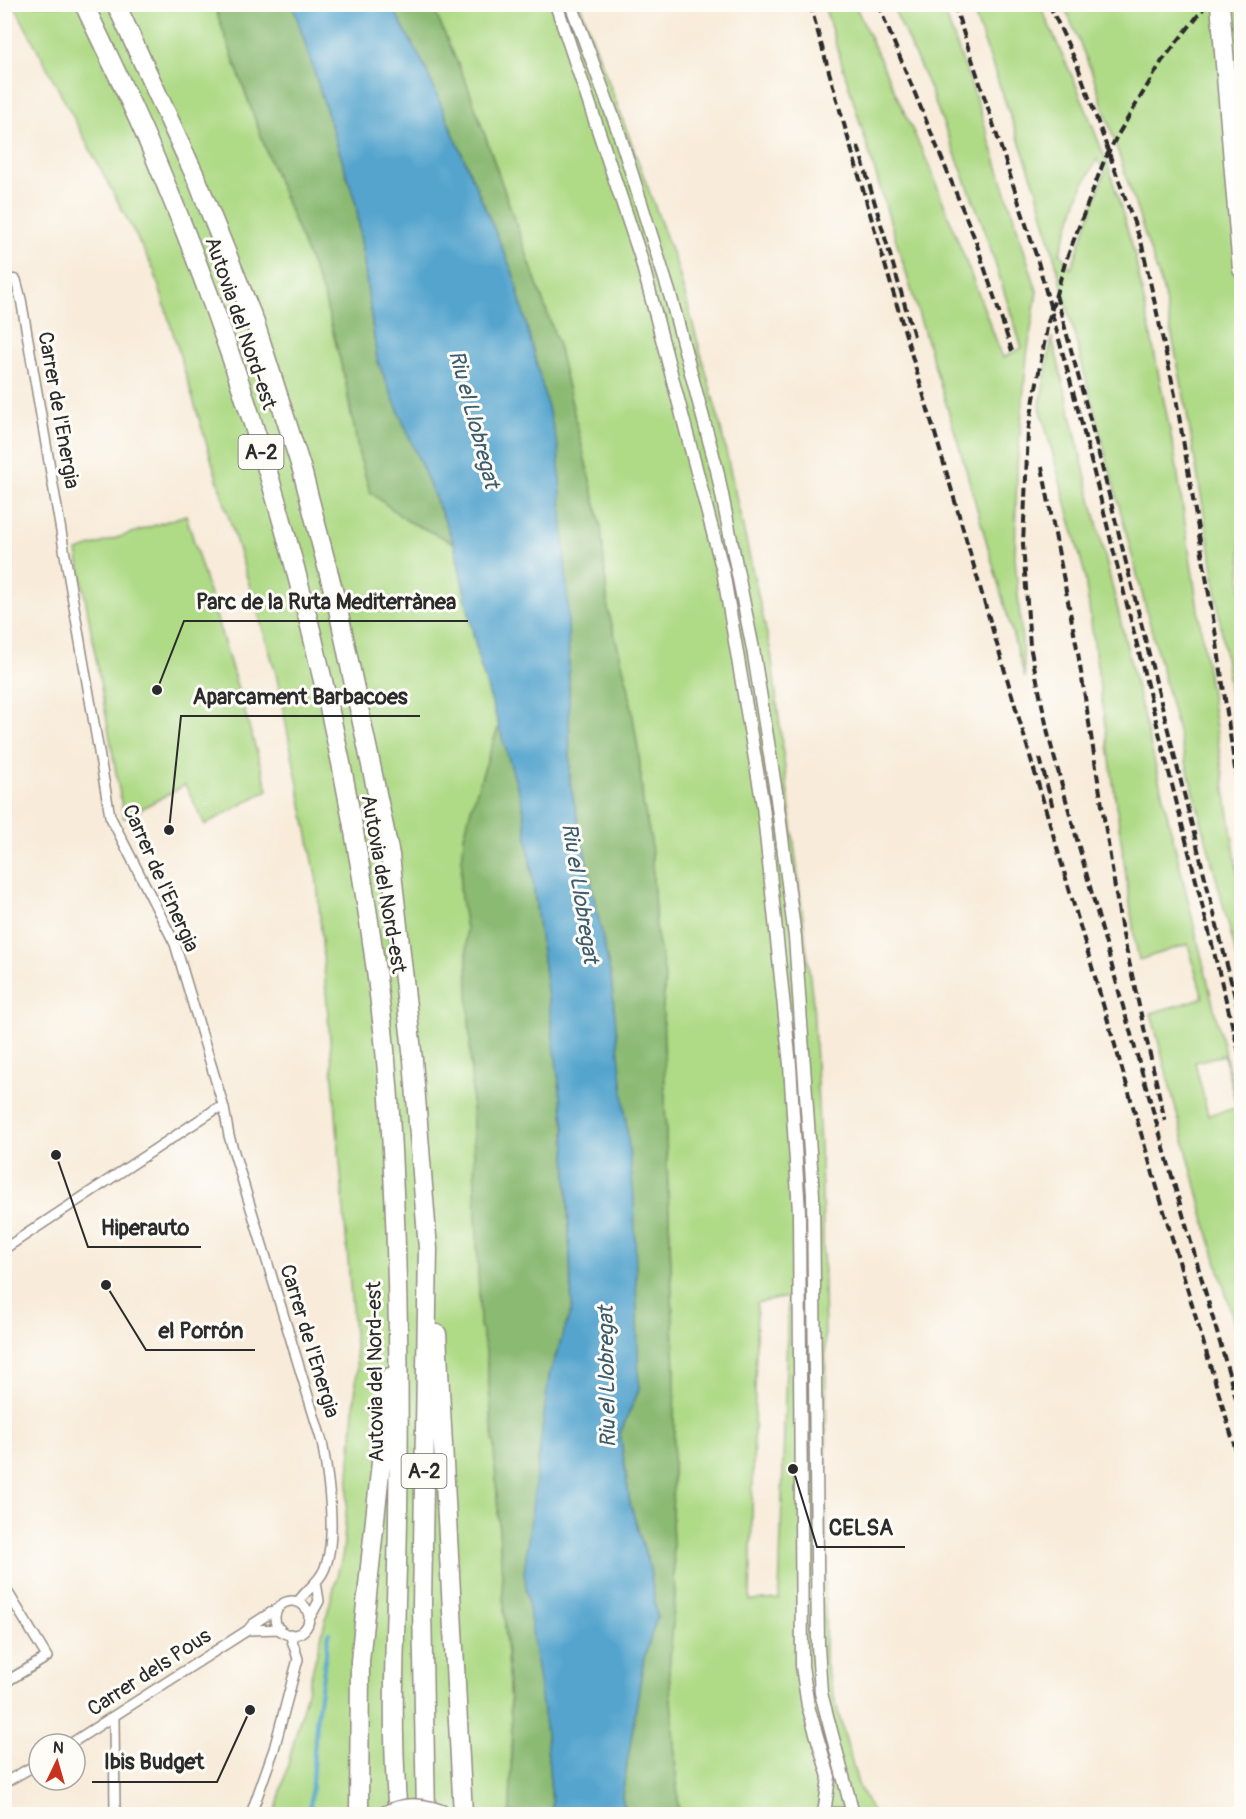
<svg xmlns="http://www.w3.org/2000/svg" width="1246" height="1819" font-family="Pangolin,sans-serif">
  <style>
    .green { fill: #afda86; stroke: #6d8258; stroke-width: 1.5; fill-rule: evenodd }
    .forest { fill: #8bba73; stroke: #5b724f; stroke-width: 1.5 }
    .water { fill: #55a4ce; stroke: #40687c; stroke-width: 1.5 }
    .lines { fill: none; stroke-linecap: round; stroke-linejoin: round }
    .stream { stroke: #55a4ce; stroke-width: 4 }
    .minor-casing { stroke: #928b82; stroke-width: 12 }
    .tertiary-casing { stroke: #928b82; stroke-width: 15 }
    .motorway-casing { stroke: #928b82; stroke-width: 21 }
    .minor { stroke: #fff; stroke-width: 9 }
    .tertiary { stroke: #fff; stroke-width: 12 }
    .motorway { stroke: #fff; stroke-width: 18 }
    .rail { stroke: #2b2b2b; stroke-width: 4; stroke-dasharray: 9 4.5; stroke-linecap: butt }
    .tertiary-bridge-casing { stroke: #928b82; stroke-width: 15; stroke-linecap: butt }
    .tertiary-bridge { stroke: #fff; stroke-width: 12 }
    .labels { text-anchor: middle; stroke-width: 6; stroke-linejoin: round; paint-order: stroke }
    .shield { fill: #fdfcf7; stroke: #6a6a68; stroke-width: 1.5 }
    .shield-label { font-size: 20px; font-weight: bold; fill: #2b2b2b }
    .street-label { font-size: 21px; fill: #2b2b2b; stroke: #fdfcf7 }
    .water-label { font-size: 22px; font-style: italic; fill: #3c5b6c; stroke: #fdfcf7 }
    .leader { fill: none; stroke: #2b2b2b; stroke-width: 2 }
    .callout-dot { fill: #2b2b2b; stroke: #fdfcf7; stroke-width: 2 }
    .callout-label { font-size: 22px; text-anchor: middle; font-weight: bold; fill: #2b2b2b; stroke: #fdfcf7; stroke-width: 6; stroke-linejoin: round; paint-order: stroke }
  </style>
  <rect width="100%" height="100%" fill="#fdfcf7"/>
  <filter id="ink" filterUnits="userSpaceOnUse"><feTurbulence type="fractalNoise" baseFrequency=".0167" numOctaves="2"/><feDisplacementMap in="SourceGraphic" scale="12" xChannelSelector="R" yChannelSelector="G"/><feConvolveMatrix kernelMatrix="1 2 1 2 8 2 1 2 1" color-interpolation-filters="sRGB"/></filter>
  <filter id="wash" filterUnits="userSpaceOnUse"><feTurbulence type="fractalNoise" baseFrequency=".008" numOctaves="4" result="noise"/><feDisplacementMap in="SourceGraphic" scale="24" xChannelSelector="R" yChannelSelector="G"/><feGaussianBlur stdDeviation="1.35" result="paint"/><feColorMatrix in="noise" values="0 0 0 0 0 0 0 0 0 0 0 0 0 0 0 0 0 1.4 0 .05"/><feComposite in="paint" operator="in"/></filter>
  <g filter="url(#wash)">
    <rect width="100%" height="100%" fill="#f8ebd9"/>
    <path class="green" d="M14,5H214L270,161L324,296L346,384L351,416L406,520L454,543L479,661L499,725L471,809L464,837L460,891L466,929L480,1324L486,1351L494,1448L512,1736L510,1814H275L343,1553L357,1371L317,881L276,673L154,270Z
      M431,5H580L677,266L719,420L771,653L813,1002L822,1188L826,1388L825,1664L858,1784L873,1814H679L669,1671L675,1596L672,1522L675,1373L666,1138L663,1007L665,977L656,930L651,841L643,803L639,755L628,686L608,610L601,527L557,341L468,87ZM788,1297L779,1599L750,1601L757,1303Z
      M824,5H855L930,168L1003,358L1022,348L983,225L927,82L892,5H942L977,101L1037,291L1027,356L1017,466L1015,558L1025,678L963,459Z
      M971,5H1040L1079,92L1109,168L1134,252L1175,456L1241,895V973L1037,191ZM1097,159L1105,172L1071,269L1060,252L1081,189Z
      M1064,5H1241V770L1209,542L1184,396L1163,290L1093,75Z
      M1052,337L1241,1120V1346L1206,1225L1151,1013L1203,998L1188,944L1139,960L1135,941L1084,571L1040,406ZM1224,1055L1237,1108L1208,1115L1195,1062Z
      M186,515L268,790L205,825L185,785L124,818L77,551Z"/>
    <path class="forest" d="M214,5H293L356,204L377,360L454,543L406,520L370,492L359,455L346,384L324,296L270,161Z
      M391,5H431L433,7L468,87L557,341L601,527L608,610L628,686L639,755L643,803L651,841L656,930L665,977L663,1007L666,1138L675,1373L672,1522L675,1596L669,1671L679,1814H625L622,1796L644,1658L657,1617L650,1569L630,1503L620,1433L639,1390L611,977L570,783L568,604L513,273L424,65Z
      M499,725L523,805L565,1128L572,1308L549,1376L546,1734L553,1814H510L512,1736L494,1448L486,1351L480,1324L466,929L460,891L464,837L471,809Z"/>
    <path class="water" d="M293,5H391L424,65L513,273L558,446L568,604L570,783L611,977L634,1196L639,1390L620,1433L630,1503L650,1569L657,1617L644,1658L622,1796L625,1814H553L546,1734L524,1572L549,1376L572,1308L565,1128L523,806L479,661L454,543L377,360L356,204Z"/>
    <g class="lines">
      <path class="stream" d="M310,1814L316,1723L329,1633"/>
    </g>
  </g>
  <g filter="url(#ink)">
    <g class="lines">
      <defs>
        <path id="minor" d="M4,278L16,280L21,299L110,816L175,944L224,1108L229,1136L322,1442C328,1475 338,1539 324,1570C319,1582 305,1591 298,1602
          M4,1249L216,1109L224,1108
          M4,1586L47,1657L4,1683
          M275 1618a17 17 0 1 1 34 0a17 17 0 1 1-34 0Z
          M309,1619L319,1601L316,1582
          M248,1630L280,1629
          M114,1718L115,1814
          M70,1744L248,1630L253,1624L278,1608
          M4,1783L39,1763
          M251,1814L274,1749L298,1659L290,1634"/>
        <path id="tertiary" d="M556,4L640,255L723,571L763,806L790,1065L799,1212L802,1666L808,1706L829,1777L824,1814
          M571,4L619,133L671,298L717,470L753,649L776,792L795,937L813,1195L818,1646L821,1693L853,1814
          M829,1814H845"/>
        <path id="motorway" d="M84,4C109,58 136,111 158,165C239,357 299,559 341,763C364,880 383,996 390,1114C398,1248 400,1382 398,1516C397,1615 389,1715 398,1814
          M116,4L197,180L255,323L302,470L338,609L390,855L413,1060L428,1249L422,1605L426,1814
          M1220,4L1242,269
          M437,1334L463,1814
          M359,1814L360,1661L390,1377"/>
      </defs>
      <use href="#minor" class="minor-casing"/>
      <use href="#tertiary" class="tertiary-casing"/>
      <use href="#motorway" class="motorway-casing"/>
      <use href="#minor" class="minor"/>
      <use href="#tertiary" class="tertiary"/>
      <use href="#motorway" class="motorway"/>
      <path class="rail" d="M810,4C865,202 925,397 982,594C1069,886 1153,1179 1242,1470
        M878,4L975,239L1012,351
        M954,4L1037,258L1081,421L1242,1064
        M1049,4L1077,64L1142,245L1177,404L1216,636L1242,818
        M1207,4L1162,61L1116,138L1104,161L1065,263L1048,322L1028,432L1023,544L1030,646L1049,738L1124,1010L1242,1419
        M858,146L914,336
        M1056,295L1090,419L1242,1025
        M1042,467L1078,653L1121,926L1165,1121
        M1040,758L1053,808"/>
      <defs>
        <path id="tertiary-bridge" d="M382,1814C403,1802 427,1803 448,1814"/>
      </defs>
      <use href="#tertiary-bridge" class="tertiary-bridge-casing"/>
      <use href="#tertiary-bridge" class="tertiary-bridge"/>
    </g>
  </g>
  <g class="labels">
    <g class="shield">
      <rect x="238.5" y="435" width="45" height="34" rx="4.5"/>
      <rect x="401.5" y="1454" width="45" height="34" rx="4.5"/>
    </g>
    <g class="shield-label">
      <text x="261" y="459">A-2</text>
      <text x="424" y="1478">A-2</text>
    </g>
    <g class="street-label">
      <text transform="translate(241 323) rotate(71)" y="7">Autovia del Nord-est</text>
      <text transform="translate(59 410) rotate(80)" y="7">Carrer de l'Energia</text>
      <text transform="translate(161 878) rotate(66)" y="7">Carrer de l'Energia</text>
      <text transform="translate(384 884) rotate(80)" y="7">Autovia del Nord-est</text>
      <text transform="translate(310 1341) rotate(73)" y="7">Carrer de l'Energia</text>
      <text transform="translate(375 1372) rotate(-91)" y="7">Autovia del Nord-est</text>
      <text transform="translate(149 1672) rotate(-33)" y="7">Carrer dels Pous</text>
    </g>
    <g class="water-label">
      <text transform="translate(475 419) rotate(75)" y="8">Riu el Llobregat</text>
      <text transform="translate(581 893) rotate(81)" y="8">Riu el Llobregat</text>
      <text transform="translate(606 1377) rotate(-91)" y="8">Riu el Llobregat</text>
    </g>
  </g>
  <path class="leader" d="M157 690L184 621H468M169 830L181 716H420M56 1155L88 1247H201M106 1285L146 1350H255M793 1469L817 1547H905M250 1710L217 1782H92"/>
  <g class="callout-dot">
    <circle cx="157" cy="690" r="6"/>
    <circle cx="169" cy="830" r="6"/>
    <circle cx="56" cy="1155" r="6"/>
    <circle cx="106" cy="1285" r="6"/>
    <circle cx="793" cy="1469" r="6"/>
    <circle cx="250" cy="1710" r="6"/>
  </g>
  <g class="callout-label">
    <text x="326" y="609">Parc de la Ruta Mediterrànea</text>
    <text x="300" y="704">Aparcament Barbacoes</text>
    <text x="145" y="1235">Hiperauto</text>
    <text x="201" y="1338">el Porrón</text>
    <text x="861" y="1535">CELSA</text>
    <text x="154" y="1769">Ibis Budget</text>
  </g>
  <rect width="1246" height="1819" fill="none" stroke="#fdfcf7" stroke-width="24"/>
  <g transform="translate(57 1762) rotate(5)"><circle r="28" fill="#fdfcf7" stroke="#a9a8a5" stroke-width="1.5"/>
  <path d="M0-4.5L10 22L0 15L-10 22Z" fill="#c8321e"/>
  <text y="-9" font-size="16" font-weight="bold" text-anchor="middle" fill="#2b2b2b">N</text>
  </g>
</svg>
